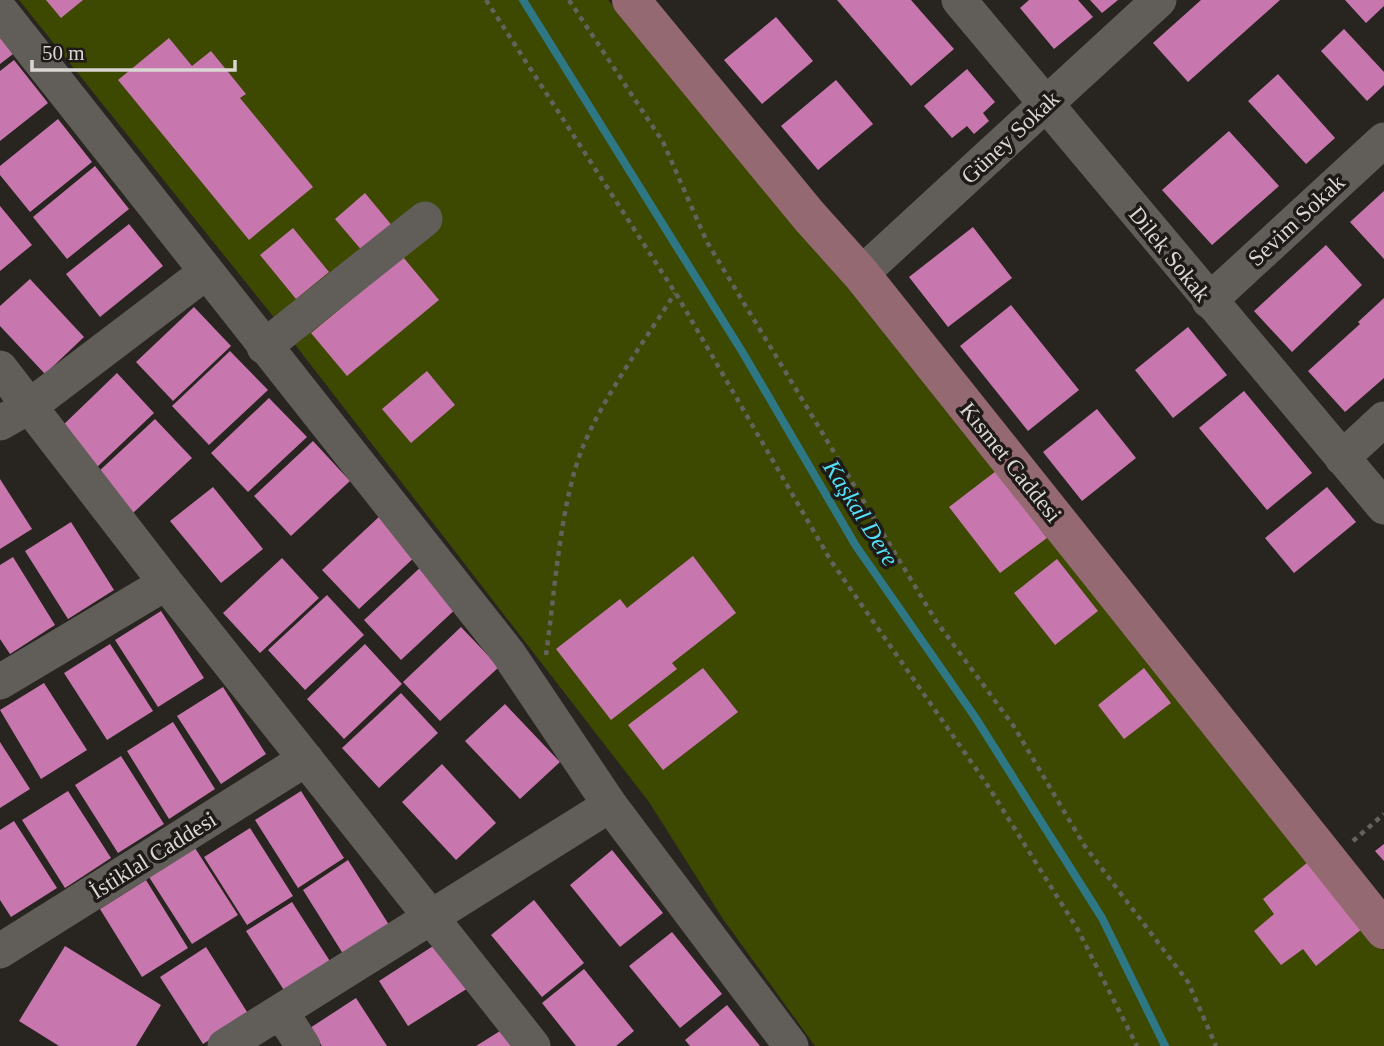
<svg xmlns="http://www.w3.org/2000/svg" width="1384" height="1046" font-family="'Times New Roman',serif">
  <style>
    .green { fill: #3d4801 }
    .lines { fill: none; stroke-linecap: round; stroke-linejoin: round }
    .stream { stroke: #2e7784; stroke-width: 8 }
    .building { fill: #c877ae }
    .path { stroke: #65625e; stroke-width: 4.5; stroke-dasharray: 5 5; stroke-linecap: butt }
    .minor { stroke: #615d59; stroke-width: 35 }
    .major { stroke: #956971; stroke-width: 38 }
    .labels { text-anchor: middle; stroke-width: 7; stroke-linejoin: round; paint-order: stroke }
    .street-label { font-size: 23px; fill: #d9d6d4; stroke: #1e1a17 }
    .water-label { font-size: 24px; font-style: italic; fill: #53dff6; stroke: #1e1a17 }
  </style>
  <rect width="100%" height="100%" fill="#282420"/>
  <path class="green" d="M19,0H608L870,314L1384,951V1046H815L723,919L649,802L276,320Z"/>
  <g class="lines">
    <path class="stream" d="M523,0L743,353L856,546L975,717L1102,918L1165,1046"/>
  </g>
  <path class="building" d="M46,0H83L61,18Z
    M837,0H911L954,49L911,86Z
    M1029,0H1078L1093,17L1054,49L1020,8Z
    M1090,0H1118L1102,13Z
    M1201,0H1280L1188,82L1153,43Z
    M1345,0H1384V6L1366,23Z
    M776,17L813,61L762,104L724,60Z
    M1344,29L1384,72V85L1367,101L1321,51Z
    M0,37L13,54L0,64Z
    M169,38L192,66L211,51L246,94L240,98L313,187L249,240L118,80Z
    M14,60L48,103L0,141V71Z
    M967,69L995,102L983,113L989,121L974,134L967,126L952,138L924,106Z
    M1278,74L1335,138L1306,164L1248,101Z
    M836,80L873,124L818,170L781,126Z
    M58,119L92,162L30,212L0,175V166Z
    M1229,131L1279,186L1212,245L1162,190Z
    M95,166L129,209L67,259L33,217Z
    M1384,191V259L1350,222Z
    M365,193L394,228L364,253L335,219Z
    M0,206L32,245L0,271Z
    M129,224L163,266L100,317L66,274Z
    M973,227L1012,278L948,327L909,277Z
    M293,228L329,272L296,299L260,255Z
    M1326,245L1362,285L1292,352L1254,311Z
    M403,257L439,300L347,376L311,333Z
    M30,279L84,337L45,374L0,326V306Z
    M1384,298V378L1345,412L1308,371L1360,324L1358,322Z
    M1011,305L1079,390L1028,431L960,346Z
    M194,307L231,346L173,401L136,362Z
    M1188,327L1227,375L1173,418L1135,370Z
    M230,351L268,390L209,445L172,406Z
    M427,371L455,405L411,443L382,409Z
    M117,373L154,413L96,468L59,429Z
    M1244,391L1312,473L1267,510L1199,428Z
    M269,398L307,437L248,492L211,453Z
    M1097,409L1136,458L1082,501L1043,452Z
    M155,419L192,458L133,513L96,474Z
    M313,441L350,481L291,536L254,496Z
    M996,471L1047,538L1000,573L949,507Z
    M0,479L32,529L0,549Z
    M213,487L263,549L221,583L170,521Z
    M1327,487L1356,522L1294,573L1265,538Z
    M381,515L418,554L359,609L322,570Z
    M71,522L114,590L68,619L25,551Z
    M693,556L736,613L672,663L677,669L611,720L556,649L620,599L627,608Z
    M13,557L55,625L10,654L0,639V565Z
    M282,558L319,598L260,653L223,613Z
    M1057,559L1098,611L1055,645L1014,593Z
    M423,565L460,605L401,660L364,620Z
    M327,595L364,635L305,690L268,650Z
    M161,611L204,678L158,707L115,640Z
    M461,627L499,667L440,721L403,682Z
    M110,644L153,711L107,740L64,673Z
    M365,644L402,684L344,739L307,699Z
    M703,668L738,712L663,770L628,725Z
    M1144,668L1171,703L1124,739L1098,705Z
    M44,683L87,750L41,779L0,710Z
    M223,687L266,754L221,784L177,716Z
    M401,693L438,733L379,788L342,748Z
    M505,704L560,762L520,799L465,741Z
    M173,722L215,789L169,819L127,751Z
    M0,742L30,789L0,808Z
    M121,756L164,824L118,853L75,785Z
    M442,764L496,823L456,860L402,802Z
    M68,791L111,858L65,888L22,820Z
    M301,791L344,858L298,888L255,820Z
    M14,821L57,888L11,917L0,900V830Z
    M250,828L293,896L247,925L204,857Z
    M1384,844V861L1375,851Z
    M195,848L238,915L192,944L149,877Z
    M612,850L663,913L620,947L570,885Z
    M348,860L391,928L345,957L303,890Z
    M1308,862L1362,929L1316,966L1303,949L1281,965L1254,931L1274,914L1263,899Z
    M146,880L188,948L142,977L100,909Z
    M534,900L584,963L542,997L491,935Z
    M292,902L335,969L289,998L246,931Z
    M672,932L722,994L680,1028L629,966Z
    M447,937L476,983L408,1026L379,981Z
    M65,946L161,1005L136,1046H59L19,1021Z
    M206,947L249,1015L203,1044L160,977Z
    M584,969L634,1031L616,1046H576L542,1003Z
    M356,998L387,1046H322L310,1028Z
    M727,1005L760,1046H690L685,1040Z
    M511,1024L525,1046H476Z"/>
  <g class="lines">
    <path class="path" d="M486,0L678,297L831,561L988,786L1078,930L1137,1046
      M569,0L663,142L707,242L936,621L1013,725L1084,845L1188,982L1216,1046
      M546,655C555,592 560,501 584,444C607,391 644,342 675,293
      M1353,841L1384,814"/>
    <path class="minor" d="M959,0L1384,507
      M0,10L508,653L610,805L791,1046
      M861,274L1159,0
      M1209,301L1384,140
      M264,347L425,219
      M0,368L166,583L533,1046
      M0,423L30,406L205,273
      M1342,458L1384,419
      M0,682L166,583
      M0,951L306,759
      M281,1012L303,1046
      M225,1046L610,805"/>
    <path class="major" d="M631,0L809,216L861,274L1384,930"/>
  </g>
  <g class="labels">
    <g class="street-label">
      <text transform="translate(1010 137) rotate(-43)" y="8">Güney Sokak</text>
      <text transform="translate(1296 220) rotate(-43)" y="8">Sevim Sokak</text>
      <text transform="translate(1170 254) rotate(51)" y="8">Dilek Sokak</text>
      <text transform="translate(1011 462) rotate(51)" y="8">Kısmet Caddesi</text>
      <text transform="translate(153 855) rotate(-32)" y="8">İstiklal Caddesi</text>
    </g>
    <g class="water-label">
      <text transform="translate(861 513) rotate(58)" y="8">Kaşkal Dere</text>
    </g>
  </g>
  <path d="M32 60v10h203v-10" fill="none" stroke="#d9d6d4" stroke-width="3.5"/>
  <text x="42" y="60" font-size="21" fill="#d9d6d4" stroke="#1e1a17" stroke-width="5" paint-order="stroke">50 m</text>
</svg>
